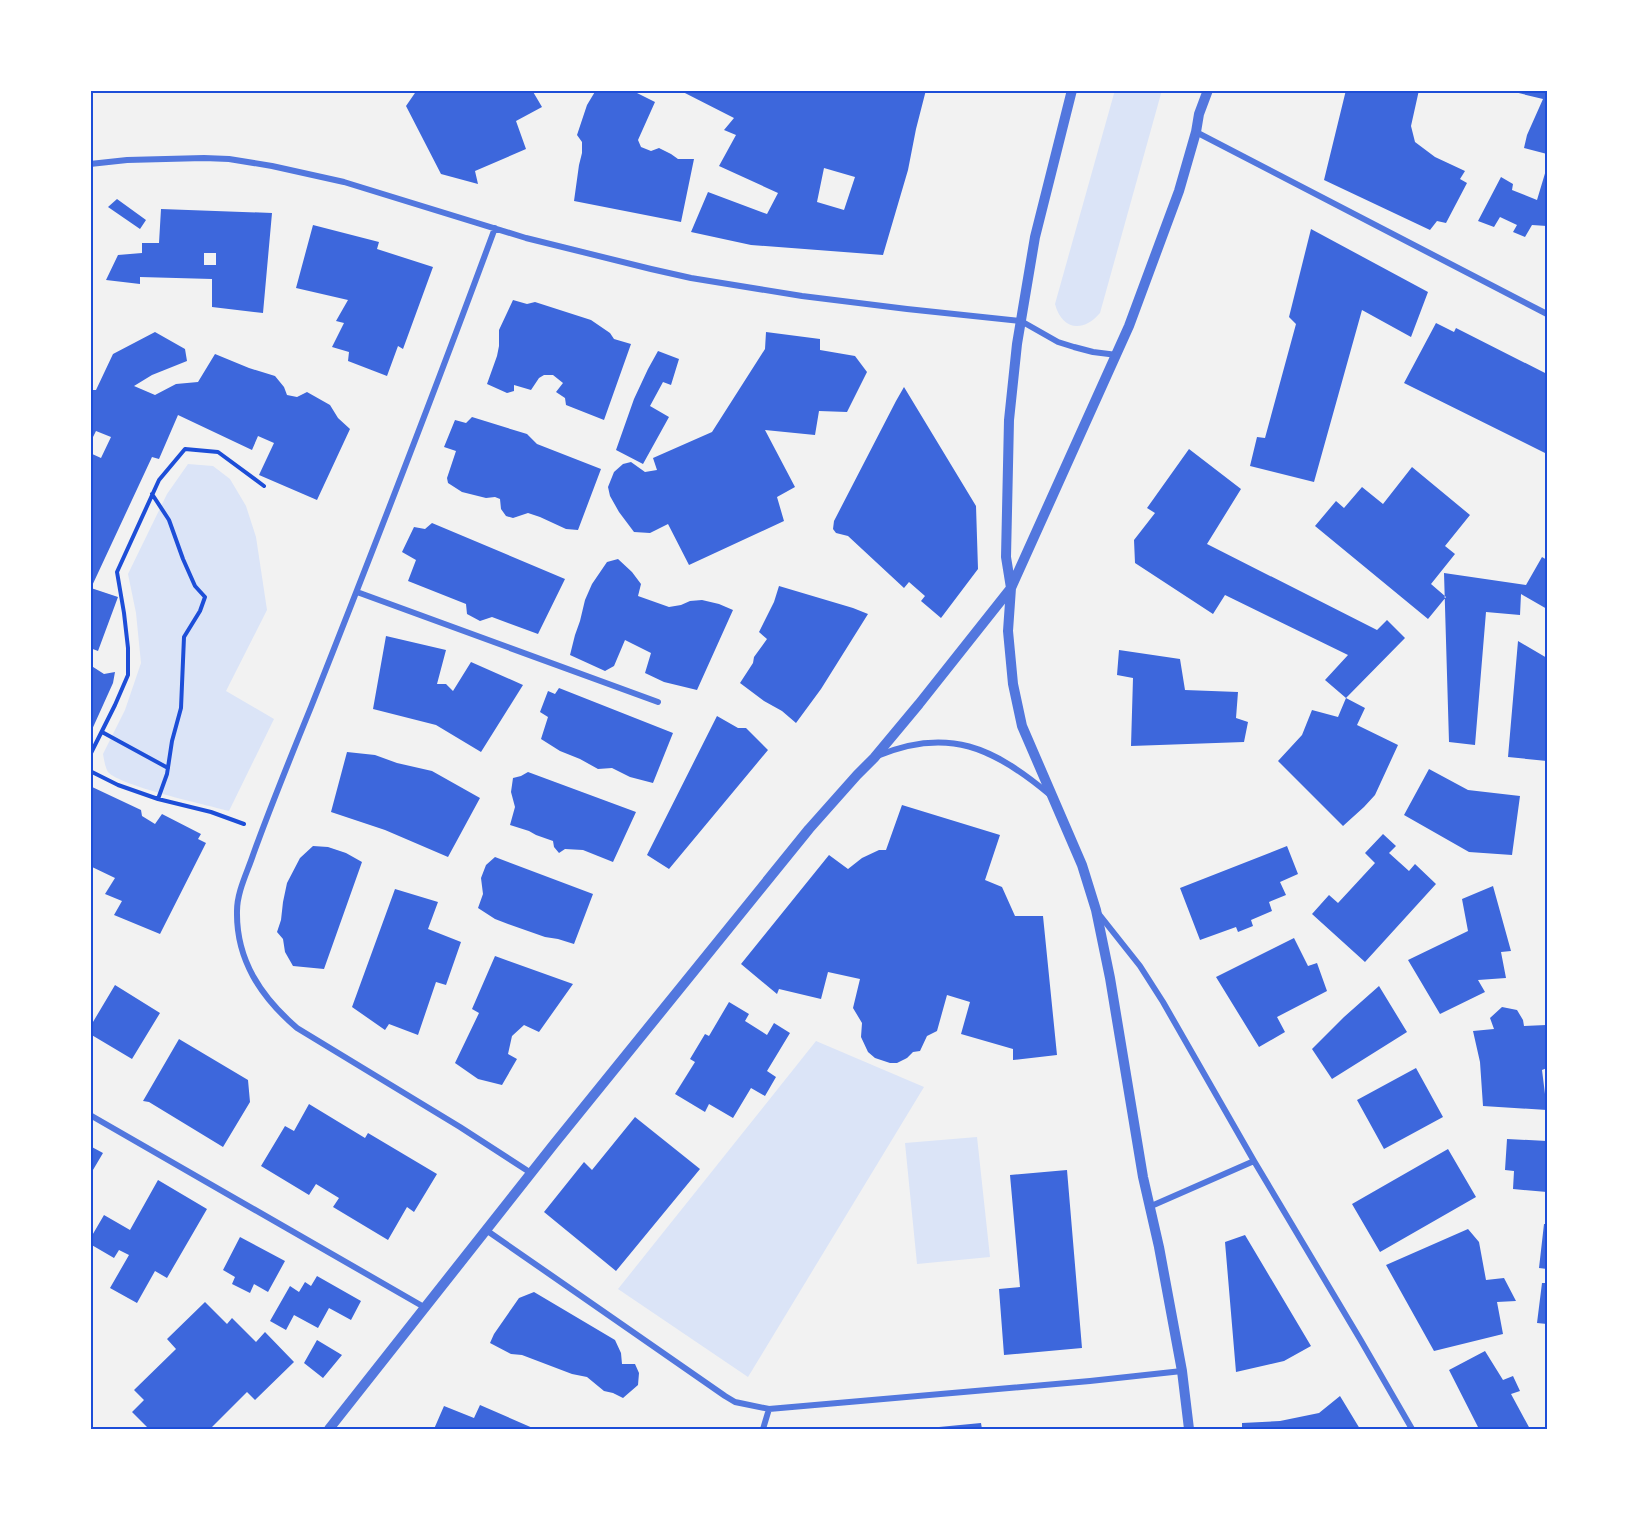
<svg xmlns="http://www.w3.org/2000/svg" width="1637" height="1519" font-family="'PT Sans',sans-serif">
  <style>
    .green { fill: #dbe4f7 }
    .building { fill: #3d67dc; fill-rule: evenodd }
    .lines { fill: none; stroke-linecap: round; stroke-linejoin: round }
    .path { stroke: #1d4ed8; stroke-width: 4 }
    .minor { stroke: #5277de; stroke-width: 6 }
    .tertiary { stroke: #5277de; stroke-width: 10 }
    .neatline { fill: none; stroke: #1d4ed8; stroke-width: 2 }
  </style>
  <rect width="100%" height="100%" fill="#f2f2f2"/>
  <path class="green" d="M1115,90H1162L1100,313C1083,333 1062,330 1055,304Z
    M188,464L213,466L230,479L246,506L256,537L267,610L226,691L274,719L229,811C207,805 120,786 108,772C105,767 104,759 103,754L125,710L141,663L136,613L128,574L167,494Z
    M816,1041L924,1087L748,1377L618,1289Z
    M977,1137L990,1257L917,1264L905,1143Z"/>
  <path class="building" d="M417,90H532L542,107L516,121L526,149L475,171L478,184L441,174L406,106Z
    M596,90H631L655,102L638,140L641,147L651,151L659,148L671,154L678,159H694L681,222L574,201L579,165L582,153V142L577,135L587,105Z
    M679,90H926L916,129L908,170L883,255L751,245L691,232L708,192L767,214L778,193L719,166L736,135L724,130L734,118ZM824,168L855,177L844,210L817,202Z
    M1346,90H1419L1411,126L1415,142L1435,157L1465,171L1460,179L1467,183L1446,223L1437,221L1430,230L1324,180Z
    M1506,90H1547V154L1524,148L1527,135L1543,99Z
    M1546,170L1547,226L1532,225L1525,237L1513,232L1517,225L1500,217L1494,227L1478,221L1501,177L1513,184L1512,190L1537,200Z
    M117,199L146,220L140,229L108,207Z
    M161,209L272,213L263,313L212,307V279L140,277V284L106,280L118,255L142,253V243H159ZM204,253H216V265H204Z
    M313,225L379,242L377,249L433,267L403,349L398,346L387,376L348,361L349,352L332,347L344,323L336,321L348,300L296,288Z
    M1311,229L1428,292L1411,337L1362,310L1314,482L1250,466L1257,437L1265,438L1296,324L1289,317Z
    M513,300L527,304L535,302L591,320L610,333L614,339L631,344L604,420L566,405L565,398L556,392L563,383L553,375H544L539,378L531,390L514,385V391L507,393L487,384L497,356L499,346V330Z
    M1436,323L1454,332L1456,328L1547,374V454L1404,383Z
    M155,332L185,349L187,361L152,375L134,386L155,395L176,384L198,382L215,354L249,368L275,376L284,387L287,395L297,397L307,392L330,405L338,418L350,429L317,500L259,475L274,443L258,436L252,450L178,415L159,459L152,457L91,588L118,597L98,651L90,648V453L101,458L111,437L96,431L90,443V392L91,390H96L113,354Z
    M766,332L820,339V350L855,356L867,372L847,412L819,411L815,435L765,430L795,487L777,497L784,521L689,565L668,524L650,533L634,532L619,512L610,496L608,487L614,472L623,464L631,462L645,472L657,470L653,458L712,432L765,349Z
    M658,351L679,359L671,385L663,382L650,406L669,417L643,464L616,450L634,399L648,369Z
    M904,387L976,506L978,569L941,618L921,601L925,596L909,582L904,588L848,536L836,533L833,529L834,521L896,401Z
    M472,417L527,434L537,444L601,469L578,530L566,529L540,517L528,513L513,518L506,516L501,509L500,499L495,497L486,498L462,492L448,483L447,478L456,451L444,447L455,420L466,423Z
    M1189,449L1241,489L1207,544L1377,630L1387,620L1405,638L1346,698L1325,680L1348,655L1225,595L1213,614L1135,563L1134,540L1155,513L1147,508Z
    M1412,467L1470,515L1445,546L1455,554L1431,584L1446,597L1428,619L1315,526L1336,501L1344,508L1362,487L1383,504Z
    M432,523L565,579L538,634L492,617L480,621L467,614L466,604L408,581L416,560L402,552L414,527L425,529Z
    M1542,557L1547,560V609L1521,594L1520,615L1486,612L1475,745L1449,742L1444,573L1526,585Z
    M618,559L632,572L641,584L638,596L669,607L681,605L690,601L702,600L719,604L733,610L697,690L664,682L645,673L651,653L625,640L614,666L605,671L570,655L575,635L580,621L585,600L592,584L607,562Z
    M779,586L853,608L868,614L821,689L796,723L782,711L764,701L740,683L753,663L754,657L767,639L759,632L774,602Z
    M386,636L446,650L437,684H446L453,691L471,662L523,685L481,752L436,725L373,709Z
    M1518,641L1547,658V761L1508,757Z
    M1119,650L1180,659L1185,690L1238,692L1236,718L1248,722L1244,742L1131,746L1133,678L1117,675Z
    M90,665L104,674L115,672L113,683L90,734Z
    M559,688L673,733L653,783L630,777L612,768L598,769L580,759L560,751L541,739L548,717L540,712L548,691L555,694Z
    M1346,698L1365,708L1357,725L1398,745L1375,795L1364,807L1343,826L1278,761L1302,735L1312,710L1338,717Z
    M717,716L738,728H746L768,750L669,869L647,855Z
    M347,752L375,755L397,763L432,771L480,798L448,857L385,830L331,812Z
    M1429,769L1468,790L1520,796L1512,855L1469,852L1404,815Z
    M528,772L636,812L613,862L583,850L565,849L559,853L554,847L553,841L536,835L529,831L510,825L515,807L511,792L513,778L521,776Z
    M90,786L141,810L142,816L155,824L162,814L201,834L198,839L206,843L160,934L114,915L122,901L105,894L115,878L90,866Z
    M902,805L1000,835L985,880L1002,887L1015,916H1043L1057,1055L1013,1060V1049L961,1034L970,1002L947,995L937,1031L927,1036L920,1051L913,1052L907,1058L897,1063H890L875,1058L868,1052L861,1037L862,1023L853,1008L860,979L828,972L821,999L779,989L777,994L741,964L829,855L848,869L862,858L879,850H886Z
    M1383,834L1396,846L1389,853L1409,871L1415,864L1436,884L1365,962L1312,914L1329,895L1338,903L1375,863L1365,853Z
    M313,846L328,847L346,853L362,862L324,969L293,966L285,952L283,939L277,932L281,920L283,902L287,883L300,858Z
    M1287,846L1298,874L1280,882L1286,895L1269,902L1272,911L1251,920L1253,926L1238,932L1236,927L1200,940L1180,888Z
    M495,857L593,894L574,944L558,939L545,937L508,924L495,919L478,908L483,894L481,878L486,865Z
    M1493,886L1511,951L1501,952L1506,978L1478,980L1485,992L1440,1014L1408,960L1468,931L1462,899Z
    M395,889L438,902L428,929L461,942L446,985L436,982L418,1035L389,1024L385,1030L352,1007Z
    M1294,938L1308,966L1317,963L1327,991L1277,1017L1285,1032L1259,1047L1216,977Z
    M495,956L573,984L539,1032L524,1025L512,1036L508,1054L517,1059L502,1085L478,1079L455,1063L479,1013L472,1009Z
    M115,985L160,1013L132,1059L90,1034V1027Z
    M1379,986L1407,1032L1332,1079L1312,1049L1344,1017Z
    M729,1002L749,1014L745,1021L767,1035L774,1023L790,1033L767,1071L776,1077L765,1096L751,1088L733,1118L709,1104L705,1112L675,1094L695,1062L690,1059L705,1034L709,1036Z
    M1502,1007L1517,1010L1523,1020L1524,1026L1546,1025L1547,1068L1542,1070L1547,1110L1483,1106L1480,1062L1473,1031L1494,1029L1490,1018Z
    M179,1039L248,1080L250,1102L223,1147L149,1102L143,1101Z
    M1416,1068L1443,1117L1384,1149L1357,1100Z
    M309,1104L365,1138L368,1133L437,1174L414,1212L407,1207L388,1240L333,1207L339,1198L316,1184L309,1195L261,1166L285,1126L294,1131Z
    M635,1117L700,1169L616,1271L544,1212L584,1162L592,1170Z
    M1507,1139L1547,1141V1192L1513,1189L1514,1171L1505,1170Z
    M90,1146L103,1153L90,1175Z
    M1448,1149L1476,1197L1380,1252L1352,1204Z
    M1067,1170L1082,1348L1004,1355L999,1289L1020,1287L1010,1175Z
    M158,1180L207,1209L167,1278L155,1271L137,1303L110,1288L129,1255L119,1250L114,1258L90,1244V1239L104,1215L130,1230Z
    M1544,1224H1547V1269L1539,1268Z
    M1468,1229L1479,1242L1486,1280L1504,1278L1516,1301L1497,1302L1503,1334L1434,1351L1386,1265Z
    M1245,1235L1311,1346L1284,1361L1236,1372L1225,1242Z
    M240,1237L285,1261L268,1292L254,1284L250,1293L232,1284L235,1277L223,1270Z
    M317,1276L361,1301L351,1320L329,1308L318,1328L294,1315L286,1330L270,1321L290,1286L299,1292L305,1282L311,1286Z
    M1542,1283H1547V1324L1537,1323Z
    M534,1292L615,1340L621,1353L622,1364H635L639,1373L638,1385L623,1398L613,1393L604,1391L587,1377L572,1374L522,1355L511,1354L490,1343L494,1334L519,1298Z
    M205,1302L227,1324L232,1318L256,1342L265,1332L294,1362L255,1400L247,1392L210,1429H149L132,1412L144,1400L134,1390L176,1349L167,1339Z
    M317,1340L342,1355L323,1378L304,1363Z
    M1485,1351L1503,1380L1513,1376L1520,1391L1511,1394L1530,1429H1479L1449,1370Z
    M1340,1396L1360,1429H1242V1423L1280,1421L1319,1413Z
    M480,1405L535,1429H434L444,1406L474,1418Z
    M981,1423L982,1429H939V1427Z"/>
  <g class="lines">
    <path class="path" d="M152,494L169,520L183,559L195,586L205,597L200,611L184,637L181,708L172,741L167,774L158,799
      M102,732L168,768
      M90,755L115,705L128,675V648L124,613L117,572L159,480L185,449L218,452L264,486
      M90,771L118,785L158,799L211,812L244,824"/>
    <path class="minor" d="M1196,132L1547,314
      M90,164L127,160L204,158L229,159L272,166L344,182L526,238L651,269L691,278L802,296L907,309L1021,321L1058,342L1074,347L1093,352L1117,355
      M495,228C436,388 374,548 311,707C291,756 271,805 253,855C247,873 237,892 237,911C236,960 261,997 297,1028L460,1127L531,1173
      M357,592L658,702
      M877,756C948,726 994,748 1049,794
      M1098,913L1140,966L1163,1002L1254,1161L1360,1339L1412,1429
      M90,1115L424,1307
      M1149,1207L1254,1161
      M486,1230L725,1396L735,1402L769,1409L1090,1381L1182,1371
      M763,1429L769,1409"/>
    <path class="tertiary" d="M1072,90L1035,237L1017,344L1009,420L1006,557L1011,588L1008,631L1013,684L1022,726L1082,865L1096,910L1110,978L1143,1177L1159,1247L1182,1371L1189,1429
      M329,1429L554,1144L809,829L857,775L874,758L919,704L1011,588L1129,326L1179,191L1196,132L1199,114L1208,90"/>
  </g>
  <rect width="1637" height="1519" fill="none" stroke="#ffffff" stroke-width="183"/>
  <rect x="92" y="92" width="1454" height="1336" class="neatline"/>
</svg>
